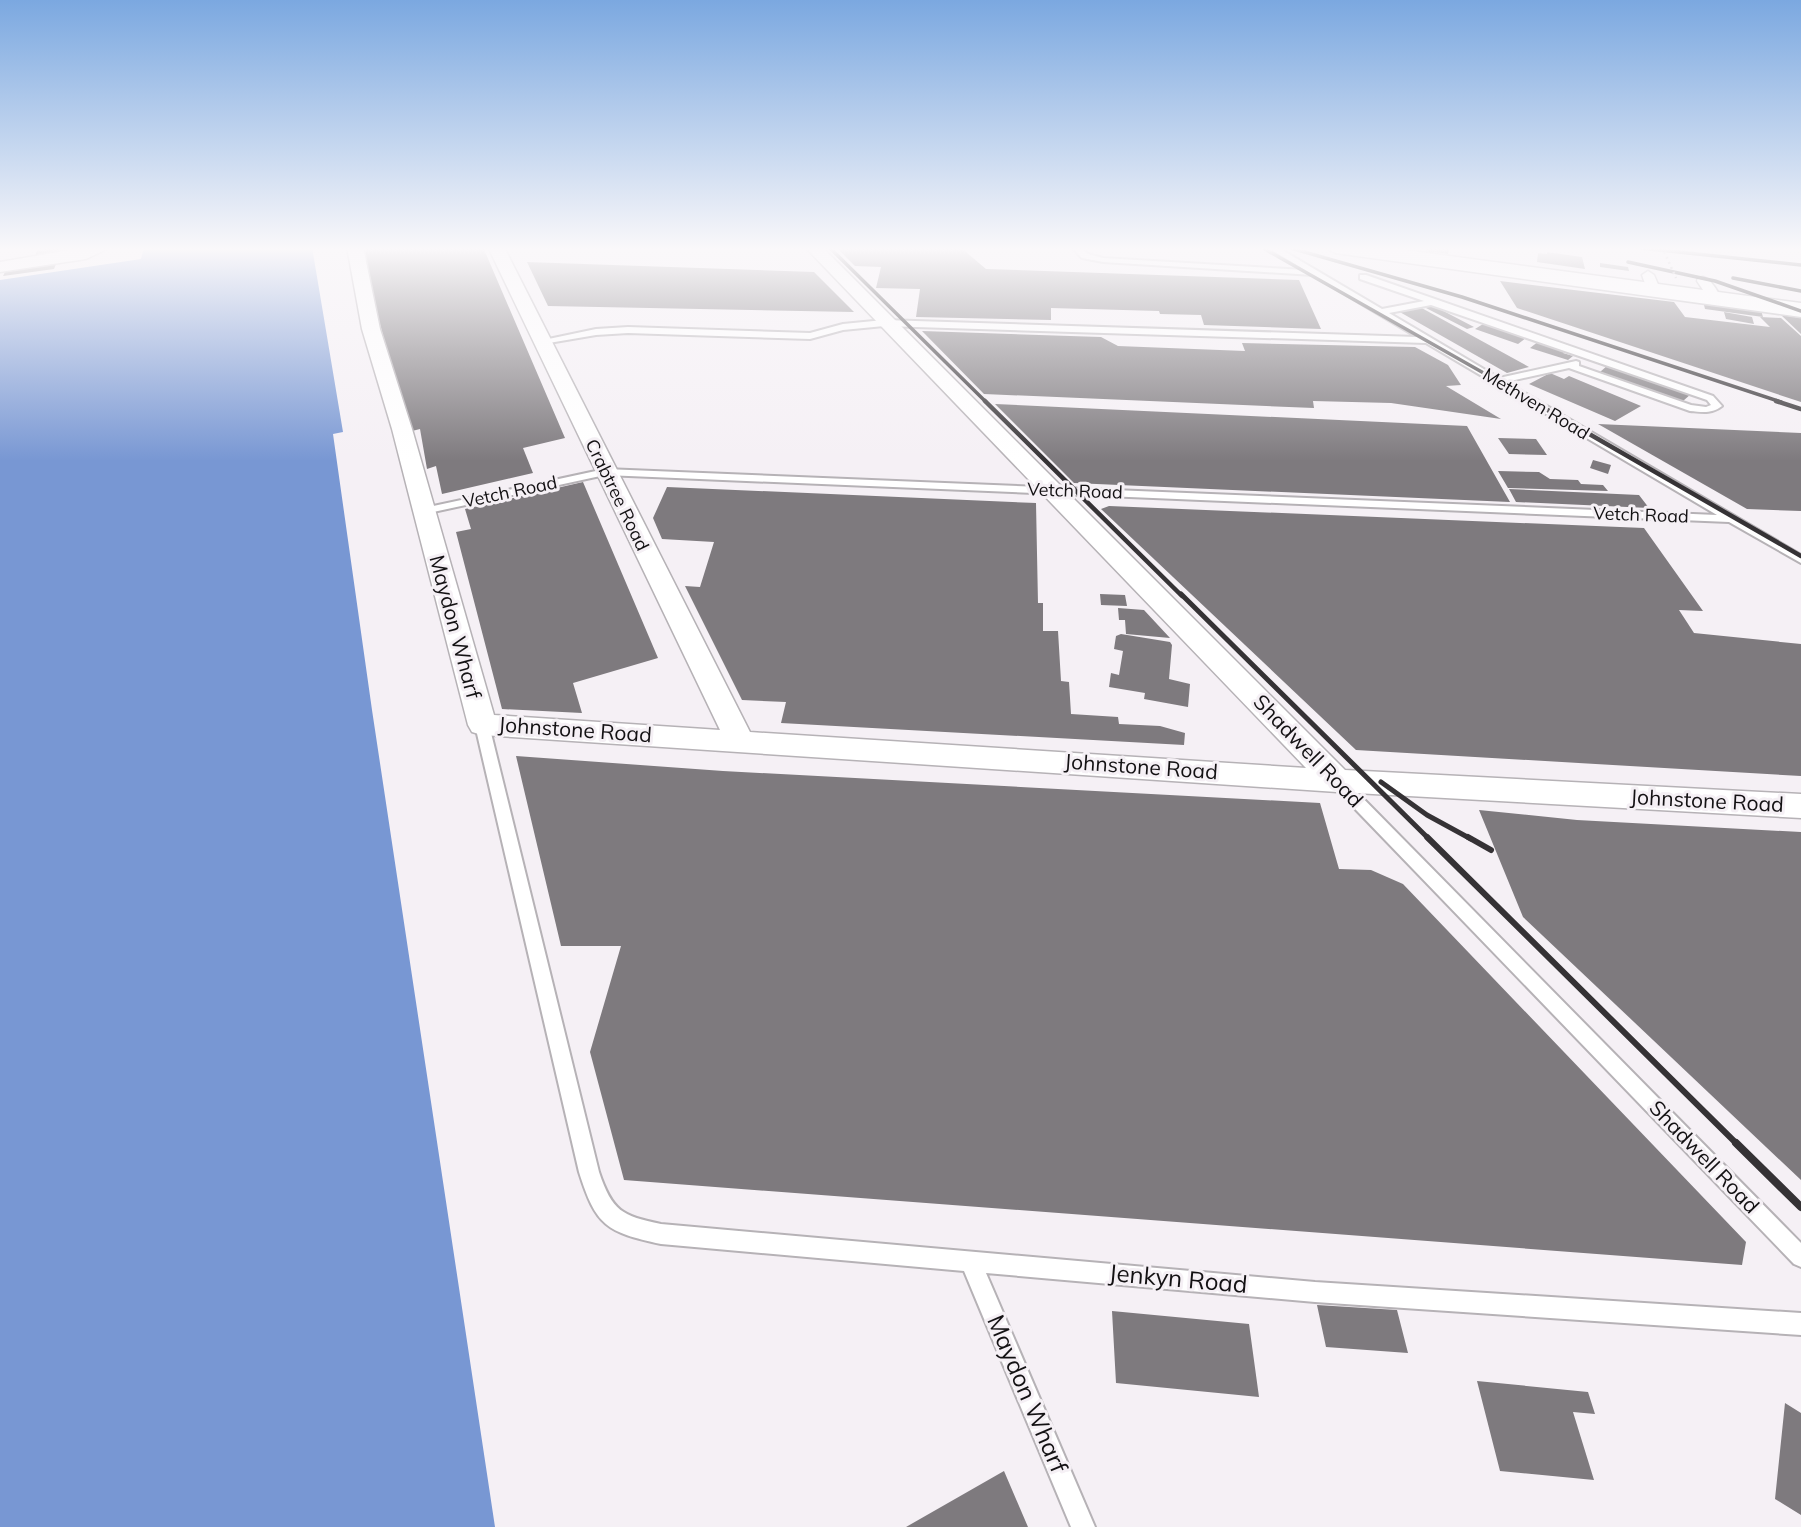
<svg xmlns="http://www.w3.org/2000/svg" width="1801" height="1527" font-family="Mulish,sans-serif">
  <style>
    .water { fill: #7897d3 }
    .building { fill: #7e7a7e }
    .lines { fill: none; stroke-linecap: round; stroke-linejoin: round }
    .service-casing { stroke: #b6b2b6; stroke-width: 4 }
    .pedestrian-casing { stroke: #b6b2b6; stroke-width: 3 }
    .minor-casing { stroke: #b6b2b6; stroke-width: 3 }
    .tertiary-casing { stroke: #b6b2b6; stroke-width: 3 }
    .service { fill: #fff; fill-rule: evenodd }
    .pedestrian { fill: #fff; fill-rule: evenodd }
    .minor { fill: #fff; fill-rule: evenodd }
    .tertiary { fill: #fff; fill-rule: evenodd }
    .rail-far4 { stroke: #353235; stroke-width: 3.5 }
    .rail-far3 { stroke: #353235; stroke-width: 4.5 }
    .rail-far2 { stroke: #353235; stroke-width: 5 }
    .rail-far1 { stroke: #353235; stroke-width: 6 }
    .rail { stroke: #353235; stroke-width: 8 }
    .path-bridge { stroke: #a4a0a4; stroke-width: 2.5; stroke-dasharray: 2 3.5; stroke-linecap: butt }
    .labels { text-anchor: middle; stroke-width: 6; stroke-linejoin: round; paint-order: stroke }
    .far-street-label { font-size: 18px; fill: #131113; stroke: #f5f0f5 }
    .street-label { font-size: 21px; fill: #131113; stroke: #f5f0f5 }
    .near-street-label { font-size: 24px; fill: #131113; stroke: #f5f0f5 }
  </style>
  <rect width="100%" height="100%" fill="#f5f0f5"/>
  <path class="water" d="M144,247H312L343,432L333,434L372,710L495,1527H0V280L141,259Z"/>
  <path class="building" d="M45,247H62L60,254L35,256L37,251L45,250Z
    M360,247H483L565,438L523,448L533,473L442,494L436,466L427,469L420,429L408,432Z
    M836,247H960L986,269L1299,280L1321,329L1204,325L1201,315L1160,314L1159,311L1051,308V320L916,317L920,289L876,288L881,267L855,266Z
    M1427,247H1450L1448,254L1434,252L1433,255L1426,253Z
    M1547,252L1582,257L1585,269L1537,262L1538,253L1547,254Z
    M58,259L54,269L3,276L8,266Z
    M527,262L814,272L854,312L548,306Z
    M1600,263L1628,267L1629,271L1600,267Z
    M1500,281L1674,302L1685,317L1770,327L1760,317L1781,318L1801,336V402L1517,308Z
    M1703,301L1761,310L1763,317L1705,309Z
    M1432,305L1474,327L1467,329L1424,307Z
    M1418,306L1529,367L1507,373L1398,311Z
    M1724,312L1752,317L1754,324L1726,319Z
    M1781,315L1801,318V334Z
    M1483,324L1526,338L1518,344L1475,329Z
    M922,331L1101,337L1118,346L1245,351L1242,343L1415,347L1448,365L1461,385L1446,386L1501,419L1391,403L1313,401L1314,408L984,394Z
    M1539,341L1566,350L1563,353L1573,356L1568,360L1530,348Z
    M1608,365L1691,394L1683,401L1600,372Z
    M1550,373L1564,379L1569,376L1641,406L1615,421L1529,384Z
    M995,404L1467,426L1510,502L1074,483Z
    M1598,424L1801,433V511L1747,509Z
    M1498,438L1536,439L1547,455L1509,454Z
    M1593,460L1611,465L1608,474L1590,468Z
    M1498,471L1539,472L1550,479L1578,480L1581,484L1603,485L1608,491L1508,488Z
    M583,482L658,658L573,683L582,713L502,709L456,532L471,529L465,509Z
    M667,487L1036,503L1038,603H1043V631H1058L1061,681L1069,682L1071,714L1118,717L1119,724L1160,726L1185,733L1184,745L781,723L786,702L742,700L685,586L700,587L714,542L662,539L653,518Z
    M1509,489L1639,495L1649,508L1516,502Z
    M1109,506L1644,528L1703,611L1679,610L1694,633L1801,644V776L1356,750L1101,509Z
    M1100,594L1125,595L1127,606L1101,605Z
    M1118,608L1144,610L1170,638L1126,634L1125,620H1119Z
    M1121,634L1170,642L1172,645L1169,679L1190,684L1188,707L1144,699L1145,693L1109,687L1111,673L1119,675L1123,651L1114,649L1116,636Z
    M516,756L723,771L1320,803L1339,869L1371,870L1403,884L1746,1242L1742,1265L624,1180L590,1052L621,946H561Z
    M1479,810L1577,820L1801,832V1180L1523,917Z
    M1317,1305L1397,1310L1408,1353L1326,1347Z
    M1112,1311L1249,1324L1259,1397L1116,1383Z
    M1477,1381L1588,1392L1595,1414L1573,1412L1594,1480L1500,1471Z
    M1785,1403L1801,1413V1515L1775,1499Z
    M1004,1471L1028,1527H906Z"/>
  <g class="lines">
    <defs>
      <path id="service" d="M1071,247H1080L1088,254L1103,258L1305,270L1267,247H1277L1382,309L1424,301L1360,279V275H1366L1713,396L1722,406C1712,414 1702,412 1690,411L1569,368L1506,382L1801,555V563L1729,522L605,475L424,514L419,511L424,508L605,469L1717,515L1426,343L884,326L843,330L810,339L628,333L596,335L543,344L539,341L596,329L628,327L810,333L843,324L884,320L1417,337L1313,275L1103,262L1082,258ZM1431,305L1707,400L1711,405L1706,407L1691,405L1579,366V362L1576,361L1499,378L1389,313Z
        M482,720L489,725L599,1172C612,1211 622,1216 661,1224L1315,1282L1801,1313V1335L1315,1302L986,1273L1095,1527H1071L964,1271L661,1244C606,1232 596,1226 579,1172L475,725Z
        M1337,776L1342,777L1801,1243V1267L1794,1264L1332,785L1330,781L1332,777Z"/>
      <path id="pedestrian" d="M1648,271L1654,275L1660,289L1658,292H1648L1642,275Z
        M1703,277C1710,279 1721,293 1719,299H1709L1697,281L1698,278Z"/>
      <path id="minor" d="M88,247H111L86,259L0,272V262Z
        M347,247H363L380,329L412,429L494,715L720,730L488,247H504L750,732L1306,768L805,247H822L1345,770L1801,794V818L1337,792L482,735L472,732L468,725L392,429L362,329Z"/>
      <path id="tertiary" d="M1325,247H1382L1801,303V317L1335,253Z"/>
    </defs>
    <use href="#service" class="service-casing"/>
    <use href="#pedestrian" class="pedestrian-casing"/>
    <use href="#minor" class="minor-casing"/>
    <use href="#tertiary" class="tertiary-casing"/>
    <use href="#service" class="service"/>
    <use href="#pedestrian" class="pedestrian"/>
    <use href="#minor" class="minor"/>
    <use href="#tertiary" class="tertiary"/>
    <path class="rail-far4" d="M829,247L986,402
      M1261,247L1535,402
      M1287,247L1462,297L1781,402
      M1631,247L1801,265
      M1628,262L1715,281L1801,311
      M1733,278L1801,291"/>
    <path class="rail-far3" d="M985,401L1182,596
      M1532,401L1801,556
      M1776,401L1801,409"/>
    <path class="rail-far2" d="M1181,594L1429,839
      M1381,782L1427,815L1471,839"/>
    <path class="rail-far1" d="M1427,837L1738,1145
      M1468,837L1491,850"/>
    <path class="rail" d="M1736,1143L1801,1207"/>
    <path class="path-bridge" d="M1662,247L1676,278"/>
  </g>
  <linearGradient id="sky" x2="0" y2="1"><stop stop-color="#7ba8e0"/><stop offset="0.54" stop-color="#faf8fa"/><stop offset="1" stop-color="#faf8fa" stop-opacity="0"/></linearGradient>
  <rect width="1801" height="461" fill="url(#sky)"/>
  <g class="labels">
    <g class="far-street-label">
      <text transform="translate(1536 404) rotate(31)" y="6">Methven Road</text>
      <text transform="translate(1075 491) rotate(2)" y="6">Vetch Road</text>
      <text transform="translate(510 492) rotate(-12)" y="6">Vetch Road</text>
      <text transform="translate(617 495) rotate(64)" y="6">Crabtree Road</text>
      <text transform="translate(1641 515) rotate(2)" y="6">Vetch Road</text>
    </g>
    <g class="street-label">
      <text transform="translate(455 627) rotate(75)" y="7">Maydon Wharf</text>
      <text transform="translate(575 730) rotate(4)" y="7">Johnstone Road</text>
      <text transform="translate(1308 751) rotate(46)" y="7">Shadwell Road</text>
      <text transform="translate(1141 767) rotate(4)" y="7">Johnstone Road</text>
      <text transform="translate(1707 801) rotate(3)" y="7">Johnstone Road</text>
      <text transform="translate(1704 1157) rotate(46)" y="7">Shadwell Road</text>
    </g>
    <g class="near-street-label">
      <text transform="translate(1178 1279) rotate(5)" y="8">Jenkyn Road</text>
      <text transform="translate(1027 1394) rotate(67)" y="8">Maydon Wharf</text>
    </g>
  </g>
</svg>
